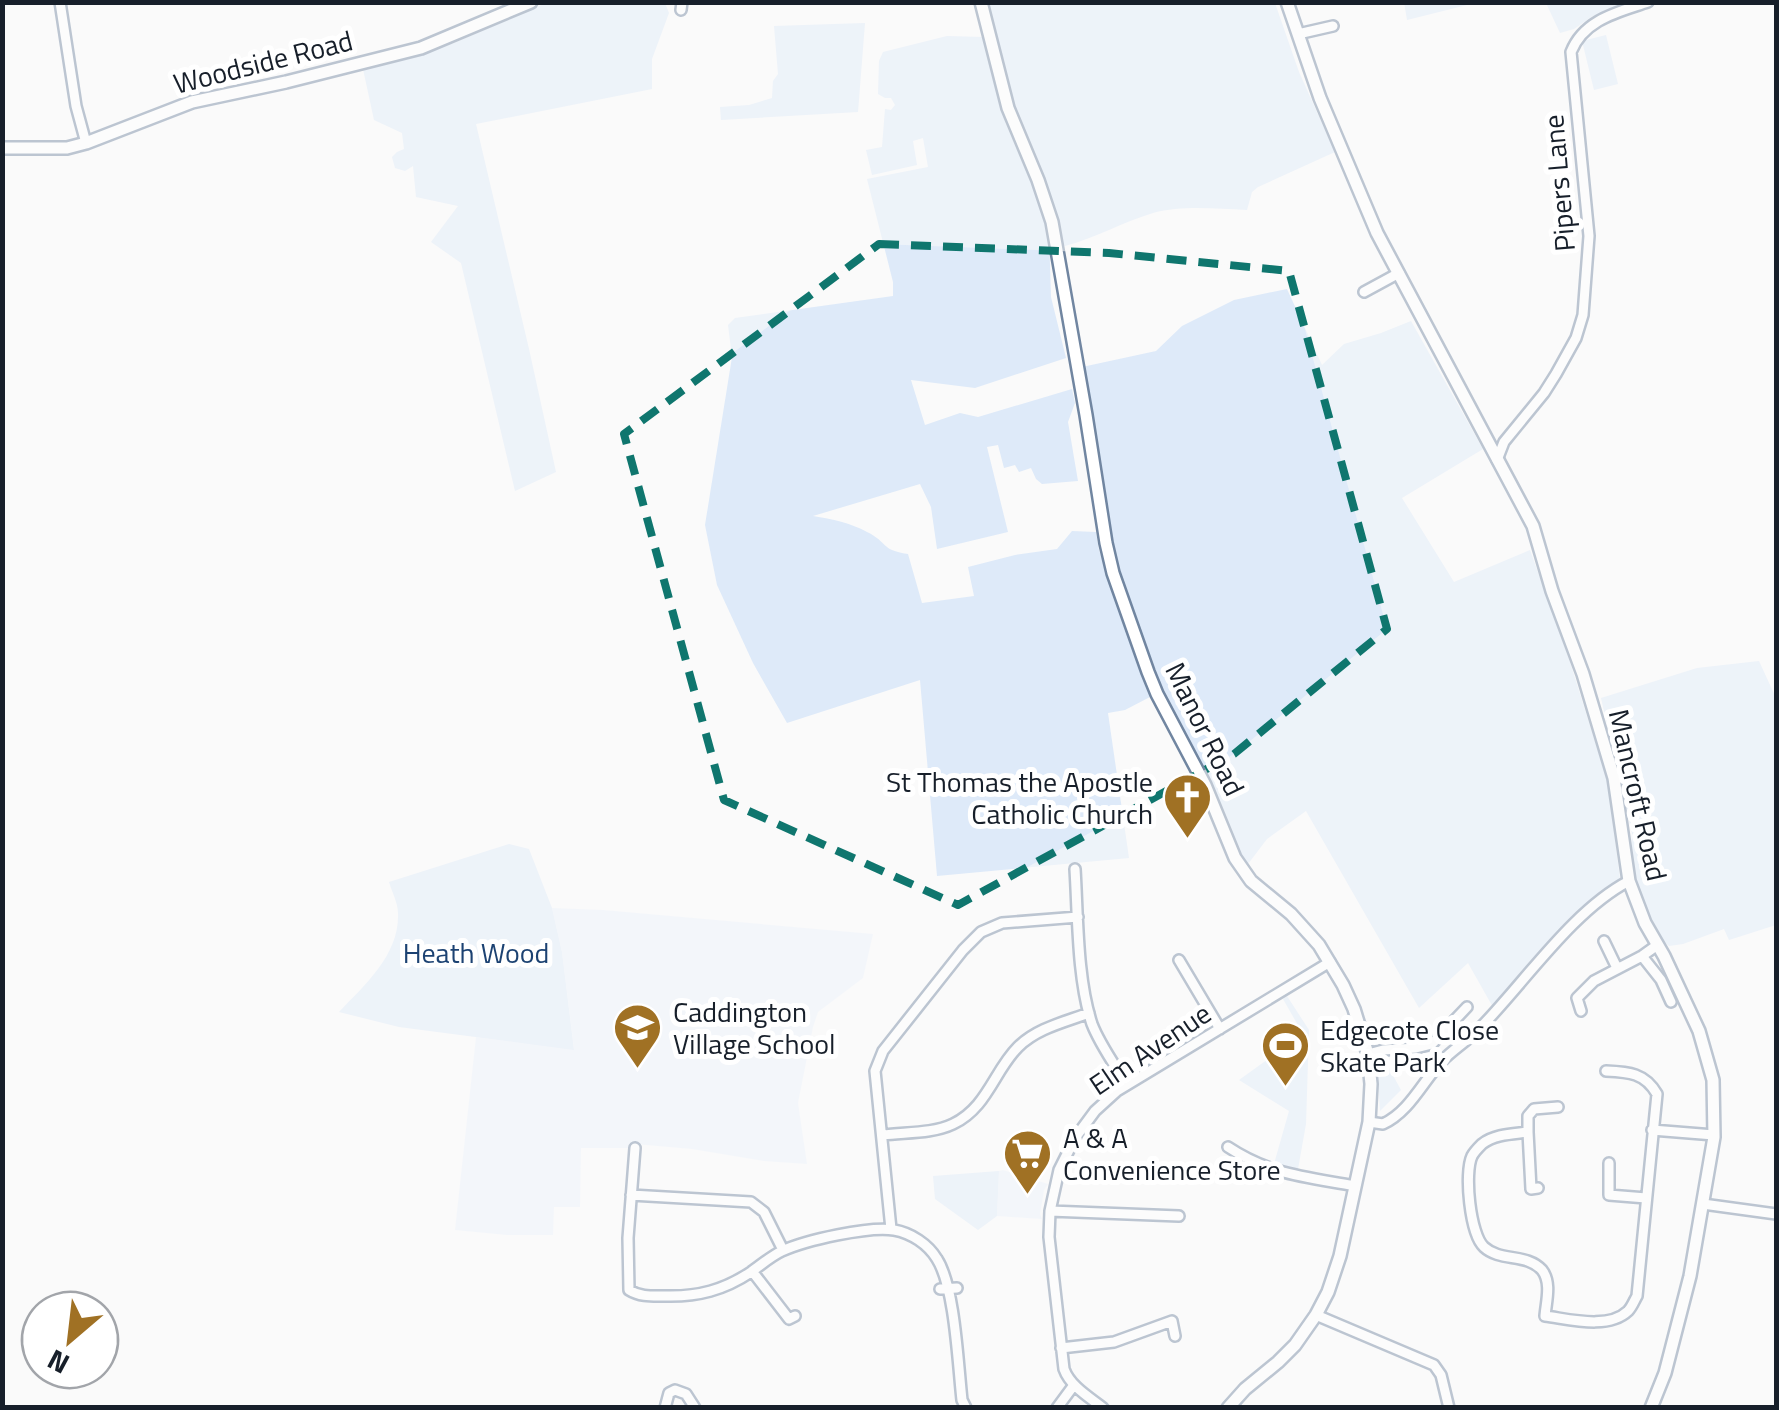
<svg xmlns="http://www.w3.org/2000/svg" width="1779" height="1410" font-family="'Titillium Web',sans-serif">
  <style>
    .built { fill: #ecf2fa }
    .green { fill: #deeaf9 }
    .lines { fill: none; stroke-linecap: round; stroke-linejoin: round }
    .minor-casing { stroke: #7186a1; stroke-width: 14 }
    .tertiary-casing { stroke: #7186a1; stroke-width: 16 }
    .minor { stroke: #fff; stroke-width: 9 }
    .tertiary { stroke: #fff; stroke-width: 11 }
    .marked { fill: none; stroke: #0f766e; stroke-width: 8; stroke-dasharray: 20 12; stroke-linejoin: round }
    .labels { text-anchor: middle; stroke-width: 10; stroke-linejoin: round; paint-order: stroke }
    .street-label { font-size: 28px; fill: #171f2a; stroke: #fff }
    .poi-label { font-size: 28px; fill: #171f2a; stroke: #fff; text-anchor: start }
    .park-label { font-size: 28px; fill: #1c4272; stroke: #fff }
  </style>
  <rect width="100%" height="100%" fill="#fafafa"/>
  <path class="built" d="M552,908L603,910L873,934L863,978L818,1012L813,1027L798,1103L807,1164L764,1161L692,1149L635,1144L634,1148H581L580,1207H554L553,1235H507L455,1230L476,1037L574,1049L562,952Z
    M1003,1170L1048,1184L1044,1190L1040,1214L1042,1219L997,1216L999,1171Z"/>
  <path class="green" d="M1404,2H1475V3L1407,20Z
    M546,3H665L669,13L652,59V89L476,124L529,349L556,472L515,491L461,263L431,242L458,206L416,197L413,166L405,171L395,168L392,157L397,152L404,149L402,133L374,120L363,69L454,43Z
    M988,3H1275L1299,72L1335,152L1258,187L1252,192L1247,210C1217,209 1183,205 1153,213C1123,222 1095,238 1065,246L1061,244L1050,193L1009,97Z
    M1546,3H1631L1593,16L1574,29L1560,33Z
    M865,23L858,112L721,120L720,107L749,105L772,98L773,81L778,74L774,26Z
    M1606,35L1618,84L1594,90L1582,41Z
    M947,36L983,37L1006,124L1044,212L1049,233L1051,297L1066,358L975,388L911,380L925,425L960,413L978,417L1072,389L1075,403L1068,422L1078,481L1042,484L1036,479L1031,468L1019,472L1015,465L1004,468L998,445L987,447L1008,532L937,549L931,507L920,484L813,516C832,519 851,523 867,532C888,542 880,550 908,554L922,603L974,596L968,567L1015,555L1057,549L1072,531L1096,532L1099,550L1150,697L1125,710L1108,713L1129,858L937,876L920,680L787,723L753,663L717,585L705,525L732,357L728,325L735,318L893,296V282L867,179L928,167L923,138L913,141L917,165L872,175L866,150L882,147L885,109L891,110L895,105L891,98H885L878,94L879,61L883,52Z
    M1287,289L1322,365L1344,344L1381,333L1411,321L1483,449L1402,498L1454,582L1530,550L1570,662L1608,783L1620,879L1555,940L1494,1009L1468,963L1419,1008L1306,811L1267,839L1248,864L1241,856L1224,811L1158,680L1119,576L1108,531L1082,367L1156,351L1182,326L1234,300Z
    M1759,661L1776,698V925L1729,940L1724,929L1683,944L1669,946L1657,936L1645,916L1631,856L1632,833L1601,698L1697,668Z
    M509,844L529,849L552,908L562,952L574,1050L399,1027L339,1012C365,985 400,954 398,913C398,903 392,892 389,882Z
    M1287,996L1309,1030L1306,1124L1298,1169L1274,1164L1289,1111L1239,1080L1303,1034L1283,999Z
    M1384,1059L1401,1090L1380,1111L1377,1060Z
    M999,1171L997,1216L978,1230L935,1199L933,1176Z"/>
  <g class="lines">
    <defs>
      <path id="minor" d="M60,2L76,106L86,143
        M681,10L682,2
        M1298,34L1333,26
        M1364,292L1399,273
        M1497,460L1504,442L1544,393L1556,374L1576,338L1583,315L1589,236L1571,52C1584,19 1619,12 1648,2
        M1075,869C1078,917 1077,979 1092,1024C1100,1045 1115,1065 1127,1085
        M1604,941L1617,968
        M1642,956L1661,980L1671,1002
        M1179,960L1220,1029
        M1581,1011L1577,998L1594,981L1642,956L1656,946
        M1368,1054L1383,1050L1416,1048L1432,1044L1467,1007
        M1369,1122L1383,1124C1409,1112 1422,1083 1441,1062C1453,1049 1469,1040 1481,1027C1525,982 1573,910 1629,881
        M1652,1130L1714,1135
        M1528,1132V1116L1534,1109L1558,1107
        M883,1135C905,1132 932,1134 953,1124C987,1108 994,1071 1018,1047C1037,1028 1065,1022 1089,1013
        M1228,1147C1270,1175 1307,1177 1355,1186
        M635,1148L628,1238L629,1290C640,1297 652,1296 665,1296C698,1297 724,1290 751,1272C761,1265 771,1256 782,1251C806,1240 869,1226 894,1230C911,1233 928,1244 937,1259C955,1287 958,1365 962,1400L966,1408
        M1609,1163V1195L1646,1198
        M1538,1188L1531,1189L1528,1132C1513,1134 1495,1134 1482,1144C1480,1146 1474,1152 1472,1156C1464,1173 1470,1234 1484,1247C1500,1262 1527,1253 1542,1270C1552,1283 1546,1302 1545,1316C1569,1319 1608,1330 1628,1311C1632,1307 1634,1301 1637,1296L1657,1094C1645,1073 1629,1072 1606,1071
        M631,1195L751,1202L764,1212L783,1250
        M1703,1204L1776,1214
        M1050,1211L1179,1216
        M891,1229L875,1071L883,1051L963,950L981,932L1002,923L1078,917
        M752,1271L789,1319L795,1316
        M940,1289L957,1288
        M1316,1315L1434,1365L1441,1375L1449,1408
        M1061,1348L1114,1342L1172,1321L1175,1336
        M665,1408L669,1393L675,1390L686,1394L695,1408
        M1057,1408L1074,1385
        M1103,1408C1089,1397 1070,1386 1064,1369L1049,1237L1050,1211L1059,1170L1075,1138L1095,1111L1117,1091L1330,962"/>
      <path id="tertiary" d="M981,2L1008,108L1038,180L1052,222L1086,415L1106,543L1113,573L1148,672L1157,694L1205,785L1235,858L1251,881L1291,914L1319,945L1343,985L1354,1009L1368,1054L1371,1084L1369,1122L1340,1256L1328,1292L1316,1315L1295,1345L1278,1362L1245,1389L1228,1408
        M1287,2L1320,98L1377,233L1533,526L1552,591L1583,674L1614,778L1629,881L1645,923L1664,956L1699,1031L1713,1080L1714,1137L1690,1276L1665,1373L1651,1408
        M2,148H67L86,143L192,102L286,82L421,48L531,2"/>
    </defs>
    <use href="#minor" class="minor-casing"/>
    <use href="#tertiary" class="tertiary-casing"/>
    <use href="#minor" class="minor"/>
    <use href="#tertiary" class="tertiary"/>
  </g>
  <path d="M0 0H1779V1410H0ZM879,244L1109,253L1289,271L1387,629L1234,754L958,905L724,800L624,434Z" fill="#fafafa" fill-opacity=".55" fill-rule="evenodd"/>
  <path class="marked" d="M879,244L1109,253L1289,271L1387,629L1234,754L958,905L724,800L624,434Z"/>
  <defs>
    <symbol id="church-pin" viewBox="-11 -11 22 30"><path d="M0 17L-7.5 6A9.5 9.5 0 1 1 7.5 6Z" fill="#a07124" stroke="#fff"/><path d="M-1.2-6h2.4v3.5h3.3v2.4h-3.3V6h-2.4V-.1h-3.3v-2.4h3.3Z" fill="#fff"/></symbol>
    <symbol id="school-pin" viewBox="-11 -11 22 30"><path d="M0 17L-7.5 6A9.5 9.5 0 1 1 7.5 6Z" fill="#a07124" stroke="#fff"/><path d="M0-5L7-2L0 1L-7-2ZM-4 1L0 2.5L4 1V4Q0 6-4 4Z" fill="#fff"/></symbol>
    <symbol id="stadium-pin" viewBox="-11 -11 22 30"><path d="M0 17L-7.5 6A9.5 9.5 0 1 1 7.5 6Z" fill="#a07124" stroke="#fff"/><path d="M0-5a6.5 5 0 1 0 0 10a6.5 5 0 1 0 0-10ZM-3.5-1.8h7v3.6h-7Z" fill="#fff"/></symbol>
    <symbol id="supermarket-pin" viewBox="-11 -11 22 30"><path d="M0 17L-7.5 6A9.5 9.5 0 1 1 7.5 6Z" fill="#a07124" stroke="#fff"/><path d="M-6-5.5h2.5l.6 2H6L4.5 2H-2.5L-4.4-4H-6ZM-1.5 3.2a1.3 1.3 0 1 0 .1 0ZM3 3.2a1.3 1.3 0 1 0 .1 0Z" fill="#fff"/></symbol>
  </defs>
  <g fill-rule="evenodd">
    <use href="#church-pin" x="1160" y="770" width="55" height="75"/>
    <use href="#school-pin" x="610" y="1000" width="55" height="75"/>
    <use href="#stadium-pin" x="1258" y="1018" width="55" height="75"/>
    <use href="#supermarket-pin" x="1000" y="1126" width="55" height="75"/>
  </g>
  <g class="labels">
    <g class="street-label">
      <text transform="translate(263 62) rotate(-14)" y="10">Woodside Road</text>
      <text transform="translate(1559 183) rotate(-95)" y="10">Pipers Lane</text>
      <text transform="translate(1205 729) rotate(64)" y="10">Manor Road</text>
      <text transform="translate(1638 795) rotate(77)" y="10">Mancroft Road</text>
      <text transform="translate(1150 1049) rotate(-34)" y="10">Elm Avenue</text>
    </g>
    <g class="poi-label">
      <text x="1153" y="792" text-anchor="end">St Thomas the Apostle<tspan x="1153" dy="32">Catholic Church</tspan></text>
      <text x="673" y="1022">Caddington<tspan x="673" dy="32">Village School</tspan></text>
      <text x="1320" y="1040">Edgecote Close<tspan x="1320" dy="32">Skate Park</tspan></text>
      <text x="1063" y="1148">A &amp; A<tspan x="1063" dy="32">Convenience Store</tspan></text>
    </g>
    <g class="park-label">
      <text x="476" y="963">Heath Wood</text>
    </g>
  </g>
  <rect width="1779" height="1410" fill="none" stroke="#171f2a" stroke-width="10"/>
  <g transform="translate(70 1340) rotate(208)"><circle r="48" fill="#ffffff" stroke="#a2a5aa" stroke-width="2.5"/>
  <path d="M0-8L18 38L0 25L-18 38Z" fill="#a07124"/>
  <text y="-15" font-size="28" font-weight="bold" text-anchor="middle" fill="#171f2a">N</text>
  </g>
</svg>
